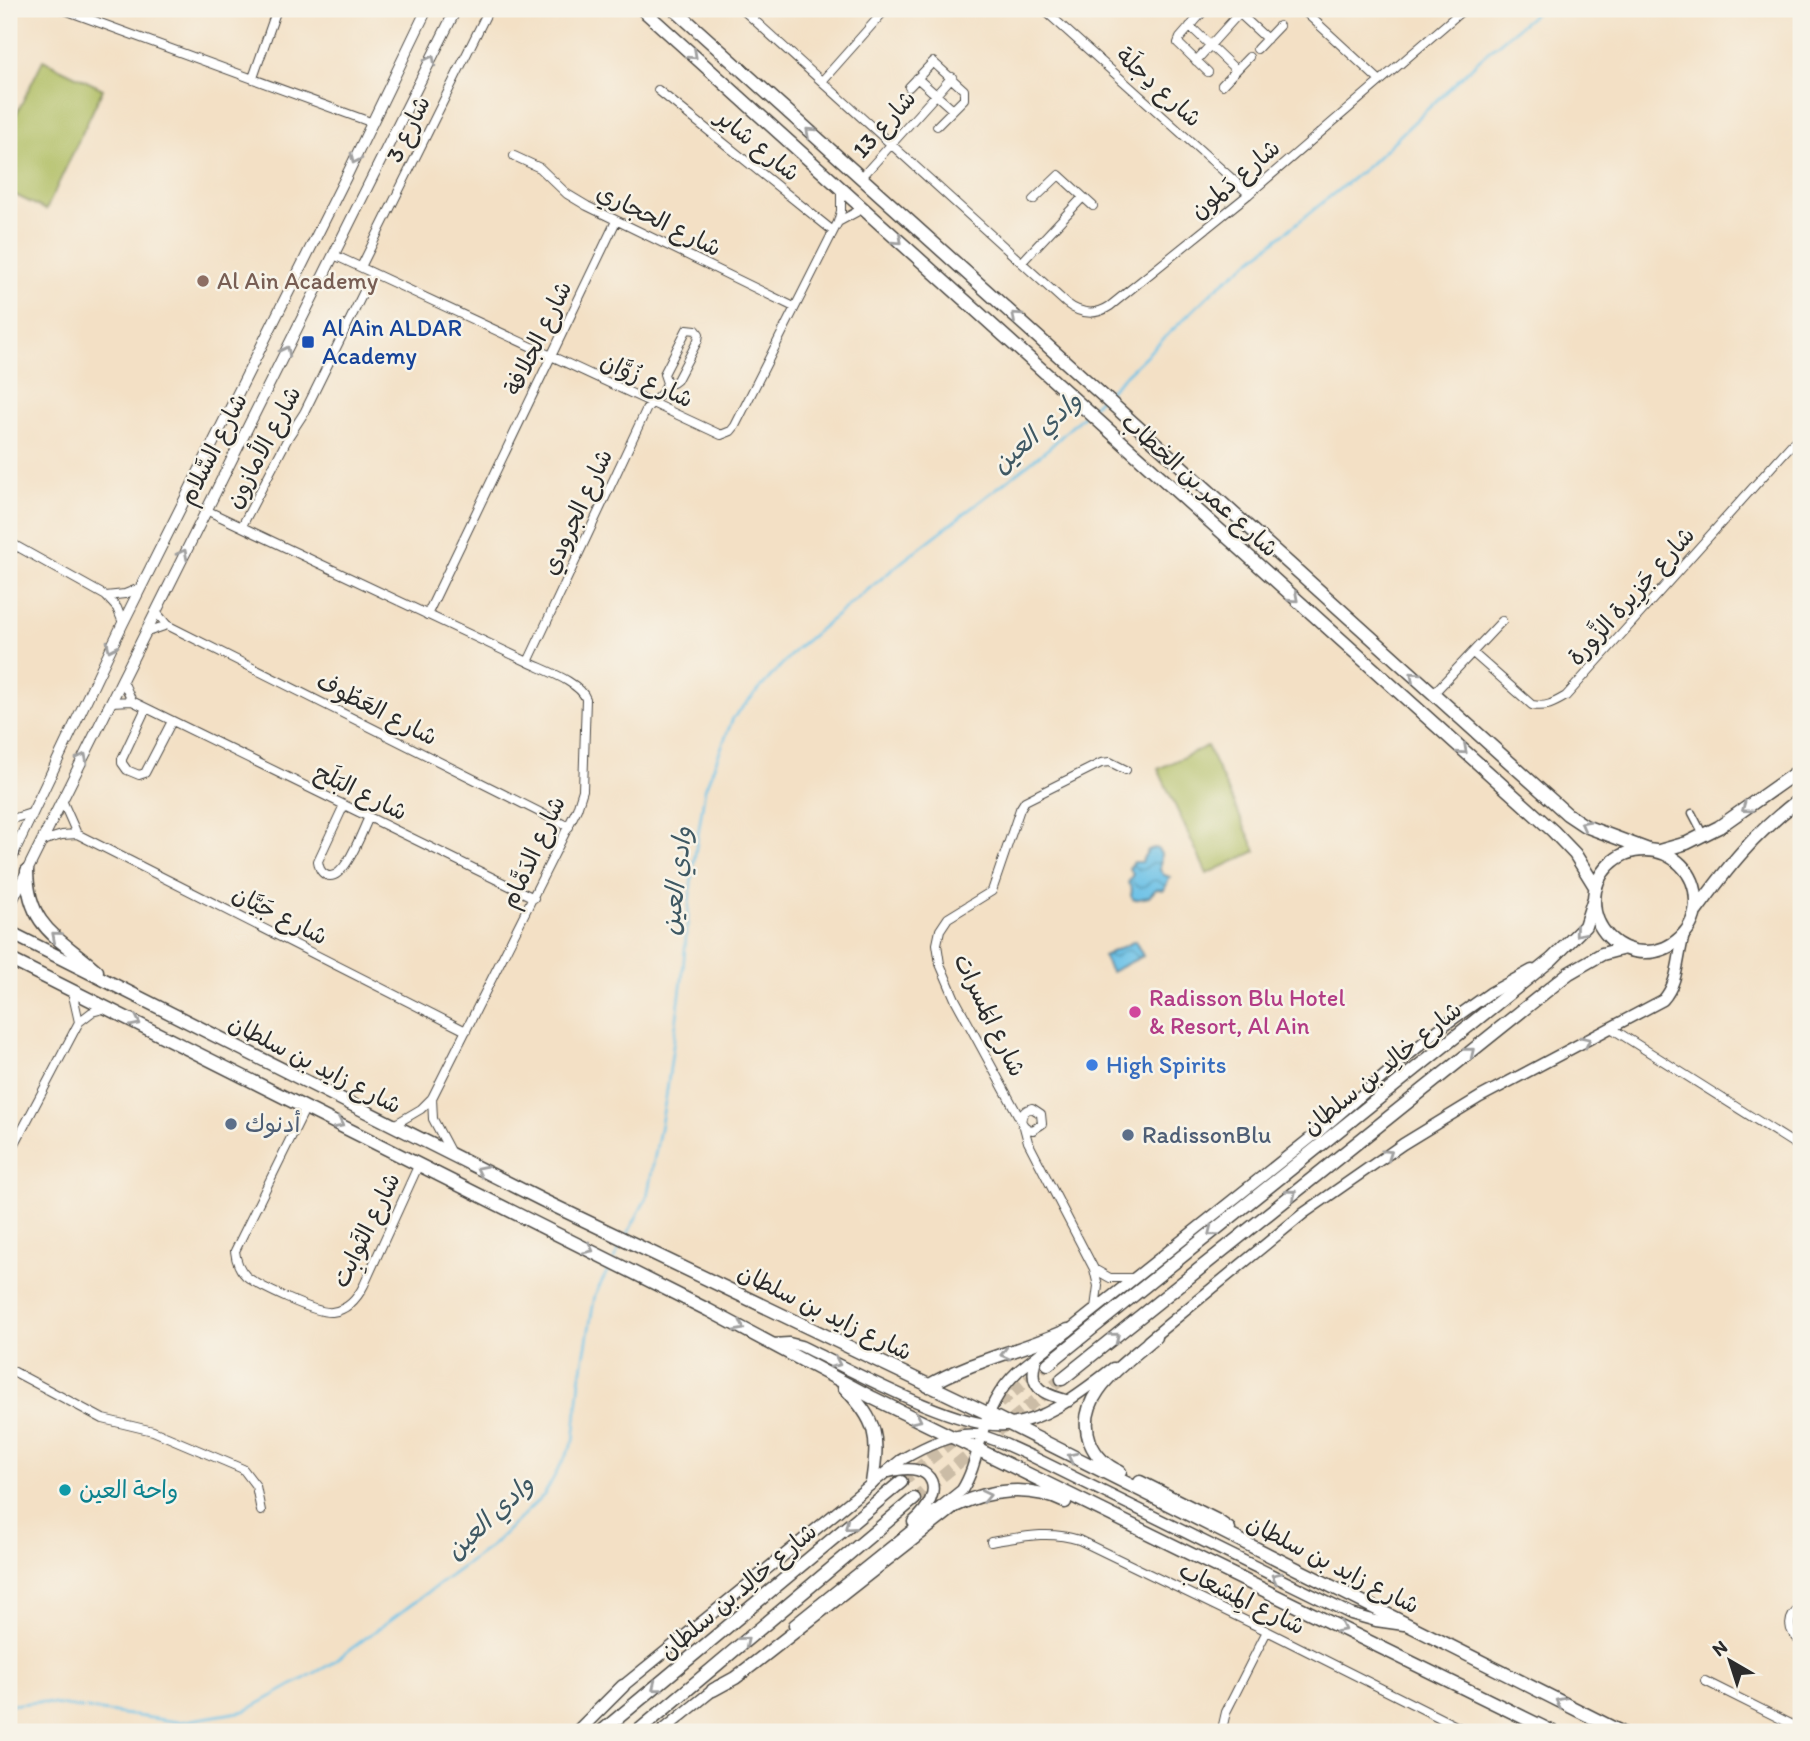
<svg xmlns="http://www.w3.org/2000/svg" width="1810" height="1741" font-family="Itim,'Playpen Sans Arabic',sans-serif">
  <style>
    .green { fill: #adbc5e; stroke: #6c7444; stroke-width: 2 }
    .water { fill: url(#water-waves); stroke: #4a7689; stroke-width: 2 }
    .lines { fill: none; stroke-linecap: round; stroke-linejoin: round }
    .stream { stroke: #6ac1e7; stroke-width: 2.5 }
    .primary-tunnel { stroke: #cbbca6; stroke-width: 12; stroke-dasharray: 12 6; stroke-linecap: butt }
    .pedestrian-casing { stroke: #494642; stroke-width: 9 }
    .minor-casing { stroke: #494642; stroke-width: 10 }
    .tertiary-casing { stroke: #494642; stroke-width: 12 }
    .secondary-casing { stroke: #494642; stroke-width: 13 }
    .primary-casing { stroke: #494642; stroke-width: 15 }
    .trunk-casing { stroke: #494642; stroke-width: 15 }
    .pedestrian { stroke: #fff; stroke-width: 6 }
    .minor { stroke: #fff; stroke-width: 8 }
    .tertiary { stroke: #fff; stroke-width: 10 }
    .secondary { stroke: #fff; stroke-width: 10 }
    .primary { stroke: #fff; stroke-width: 12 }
    .trunk { stroke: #fff; stroke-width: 12 }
    .oneway { stroke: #a0a0a0 }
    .education-dot { fill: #8d6e63; stroke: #f7f3e8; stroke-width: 2.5 }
    .transit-dot { fill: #1a4fb4; stroke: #f7f3e8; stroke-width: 2.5 }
    .hotel-dot { fill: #d1479c; stroke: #f7f3e8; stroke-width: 2.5 }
    .shop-dot { fill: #3f7fe0; stroke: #f7f3e8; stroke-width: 2.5 }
    .service-dot { fill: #5c6f8a; stroke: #f7f3e8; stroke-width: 2.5 }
    .culture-dot { fill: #0f9aa8; stroke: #f7f3e8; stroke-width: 2.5 }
    .labels { text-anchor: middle; stroke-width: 5; stroke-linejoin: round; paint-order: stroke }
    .street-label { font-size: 24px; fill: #2b2b2b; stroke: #f7f3e8 }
    .education-label { font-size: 24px; fill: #785e54; stroke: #f7f3e8; text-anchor: start }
    .transit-label { font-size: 24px; fill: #164399; stroke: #f7f3e8; text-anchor: start }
    .hotel-label { font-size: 24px; fill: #b23c85; stroke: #f7f3e8; text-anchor: start }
    .shop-label { font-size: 24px; fill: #366cbe; stroke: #f7f3e8; text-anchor: start }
    .service-label { font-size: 24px; fill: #4e5e75; stroke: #f7f3e8; text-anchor: start }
    .culture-label { font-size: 24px; fill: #0d838f; stroke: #f7f3e8; text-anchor: start }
    .water-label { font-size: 26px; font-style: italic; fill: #3e5863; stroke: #f7f3e8 }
  </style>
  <defs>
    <pattern id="water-waves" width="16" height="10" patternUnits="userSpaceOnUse" patternTransform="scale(1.75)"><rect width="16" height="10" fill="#6ac1e7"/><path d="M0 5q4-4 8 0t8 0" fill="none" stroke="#579dbb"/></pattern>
  </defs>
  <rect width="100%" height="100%" fill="#f7f3e8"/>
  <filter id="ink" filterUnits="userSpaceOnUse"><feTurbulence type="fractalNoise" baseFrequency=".0143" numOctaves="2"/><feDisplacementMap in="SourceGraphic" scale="14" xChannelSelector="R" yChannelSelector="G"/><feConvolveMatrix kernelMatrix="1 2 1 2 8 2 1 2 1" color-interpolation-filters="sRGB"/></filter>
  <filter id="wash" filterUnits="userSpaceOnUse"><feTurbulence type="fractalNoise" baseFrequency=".00686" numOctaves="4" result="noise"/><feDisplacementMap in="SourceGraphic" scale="28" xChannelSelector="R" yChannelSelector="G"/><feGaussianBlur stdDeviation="1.57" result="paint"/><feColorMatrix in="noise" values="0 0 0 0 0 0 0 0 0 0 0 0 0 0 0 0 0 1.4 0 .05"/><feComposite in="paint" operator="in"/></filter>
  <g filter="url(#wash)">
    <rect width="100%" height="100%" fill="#f3e0c5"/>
    <path class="green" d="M43,60L103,89L46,210L9,192V129Z
      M1207,746L1256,851L1207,874L1158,769Z"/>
    <path class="water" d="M1154,848L1158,849L1161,854L1160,870L1164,875L1170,877L1164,890L1156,889L1149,897L1134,900L1131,896L1132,889L1128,883L1133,874L1129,868L1134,862H1141L1148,850Z
      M1135,941L1143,956L1111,972L1103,956Z"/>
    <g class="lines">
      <path class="stream" d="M1106,394L1215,289L1368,166L1481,58L1540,9
        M1091,408L1101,398
        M626,1237L647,1197L666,1097L682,980L692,874L705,789L733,718L797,648L904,560L1049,448L1086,413
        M614,1259L622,1243
        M9,1705L38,1702L179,1722L245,1711L329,1665L491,1546L544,1495L574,1441L580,1380L595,1295L611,1264"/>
    </g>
  </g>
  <g filter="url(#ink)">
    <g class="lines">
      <path class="primary-tunnel" d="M901,1482L1048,1364
        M914,1499L1062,1379"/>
      <defs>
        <path id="pedestrian" d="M1692,813L1704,836"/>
        <path id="minor" d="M62,9L373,123
          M583,9H587
          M742,9L1066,303C1080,314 1095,316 1110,306L1249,194L1464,9
          M1043,9L1249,194
          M1302,9L1379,80
          M1239,13L1267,39
          M1201,14L1180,38L1178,43L1208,72
          M752,18L760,9
          M1190,26L1236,70
          M1257,49L1279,26
          M1196,61L1243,9
          M253,78L277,9
          M917,78L953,110
          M823,80L886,9
          M1222,85L1249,57
          M909,87L933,62L964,90V99L937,126
          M658,90L833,231
          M514,156L540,168L567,194L587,206L794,307
          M861,178L952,77
          M1033,200L1059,175L1093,206
          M838,222L862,209
          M334,255L721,435L731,431L735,426L838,222L841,211V190
          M1022,262L1083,197
          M361,267L489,9
          M687,329L696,330L699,334L698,340L677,380L673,383H667L664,374Z
          M206,510L528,662C544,670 580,682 586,699L583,790L577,809L432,1098L421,1109L392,1126
          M242,526L289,436L304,413L373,273
          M9,542L106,596L117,608L123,623
          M9,557L15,545
          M106,596L125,594L140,588
          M156,612L167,625L569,827
          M427,615L616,221
          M147,632L167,625
          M1473,653L1532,705C1546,708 1554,703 1566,696L1801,434
          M528,662L647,408L663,392L667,383
          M122,679L132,701
          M1433,694L1502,621
          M111,702L132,701L534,898
          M146,708L122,759V763L127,770L139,775L145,773L172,721
          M62,800L77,834
          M344,805L318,861C319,867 320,872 326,875C344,884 362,831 369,817
          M9,820L31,813
          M9,833L15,848
          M42,841L62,835L77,834L466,1031
          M72,991L79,1022
          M1611,1028L1801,1148
          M432,1098L433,1119L451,1153
          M306,1107L235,1251C236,1261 239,1269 246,1276C258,1286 317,1314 332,1312C348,1310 357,1299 364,1285L419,1164
          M1022,1124C1020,1115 1024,1110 1032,1108L1041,1114L1042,1124L1033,1130C1024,1129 1022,1123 1018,1115L955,999L940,964L937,944L940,930L948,918L992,891L1020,809L1025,801L1101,763L1110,762L1126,770
          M1024,1127L1028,1142L1094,1269L1098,1286L1095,1308
          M9,1155L79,1022L92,1012L107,1008
          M1094,1269L1110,1278H1132
          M9,1369L103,1419L153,1431L243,1469L256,1486L261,1511
          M991,1542C1021,1537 1049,1530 1079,1540L1267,1631L1468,1732
          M1801,1608C1786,1617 1787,1632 1801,1641
          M1705,1681L1801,1729
          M1225,1732L1223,1725L1226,1712L1267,1631"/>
        <path id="tertiary" d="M10,860L123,623L347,175L427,9
          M9,907L456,9"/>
        <path id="secondary" d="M1148,1341L1304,1213L1403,1144L1480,1097L1663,1000C1679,982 1677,958 1684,935
          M772,1344L789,1343L801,1346C847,1368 958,1430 1005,1425C1048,1420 1080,1393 1113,1368
          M1037,1356C1026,1388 1041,1393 1069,1401
          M889,1472C936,1459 947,1493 913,1522
          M794,1625L962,1490C972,1474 976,1456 981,1438C987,1412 999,1389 1018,1371L1323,1128L1439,1029L1490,993L1532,970
          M618,1690L901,1460C922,1448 954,1431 979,1435C997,1439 1014,1449 1031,1456L1351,1614L1376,1621L1404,1625
          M661,1732L718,1686"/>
        <path id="primary" d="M642,9L1553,831L1575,854L1596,888
          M674,9L1567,814L1585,826L1649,850
          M1594 901a51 51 0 1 1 102 0a51 51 0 1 1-102 0Z
          M1659,851L1687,843L1719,827L1801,769
          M1696,911C1730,864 1754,834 1801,798
          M1048,1364L1552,959L1585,926L1594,898
          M1062,1379L1569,973L1602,954L1625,948
          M577,1732L623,1686
          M601,1732L901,1482
          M637,1732L914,1499"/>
        <path id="trunk" d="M9,857L13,853
          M27,871C28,928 59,937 97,971
          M9,932L542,1200L989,1414L1621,1732
          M9,959L708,1310L873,1398L1553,1732
          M928,1386C972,1360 1022,1351 1068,1330
          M844,1387C878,1423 879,1435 872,1483
          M1120,1472C1106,1466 1096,1457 1090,1442C1073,1395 1125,1364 1155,1337
          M1140,1482L1216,1520L1229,1529
          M713,1690L735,1678L756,1662L955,1506C989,1489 1031,1485 1065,1502"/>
      </defs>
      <use href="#pedestrian" class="pedestrian-casing"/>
      <use href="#minor" class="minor-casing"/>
      <use href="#tertiary" class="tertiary-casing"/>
      <use href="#secondary" class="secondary-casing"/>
      <use href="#primary" class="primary-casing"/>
      <use href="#trunk" class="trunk-casing"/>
      <use href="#pedestrian" class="pedestrian"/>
      <use href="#minor" class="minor"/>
      <use href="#tertiary" class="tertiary"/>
      <use href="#secondary" class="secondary"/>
      <use href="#primary" class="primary"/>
      <use href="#trunk" class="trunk"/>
    </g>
    <defs><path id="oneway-chevron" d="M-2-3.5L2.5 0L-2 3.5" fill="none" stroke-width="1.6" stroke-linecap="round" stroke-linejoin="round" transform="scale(1.75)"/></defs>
    <g class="oneway">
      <use href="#oneway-chevron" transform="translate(693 55) rotate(42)"/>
      <use href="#oneway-chevron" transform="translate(431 60) rotate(-63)"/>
      <use href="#oneway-chevron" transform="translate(810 132) rotate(-138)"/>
      <use href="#oneway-chevron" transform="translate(355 159) rotate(116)"/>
      <use href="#oneway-chevron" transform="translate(898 240) rotate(42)"/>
      <use href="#oneway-chevron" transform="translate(1016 316) rotate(-138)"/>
      <use href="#oneway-chevron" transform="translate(286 351) rotate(-63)"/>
      <use href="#oneway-chevron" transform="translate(183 554) rotate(-63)"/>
      <use href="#oneway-chevron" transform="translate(1294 598) rotate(42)"/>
      <use href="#oneway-chevron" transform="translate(111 647) rotate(116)"/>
      <use href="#oneway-chevron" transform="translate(1414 676) rotate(-138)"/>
      <use href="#oneway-chevron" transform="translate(1463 750) rotate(42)"/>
      <use href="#oneway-chevron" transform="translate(83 758) rotate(-63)"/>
      <use href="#oneway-chevron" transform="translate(1746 808) rotate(144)"/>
      <use href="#oneway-chevron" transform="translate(1585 825) rotate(-152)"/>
      <use href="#oneway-chevron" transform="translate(1579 932) rotate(130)"/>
      <use href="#oneway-chevron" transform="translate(56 936) rotate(-139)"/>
      <use href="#oneway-chevron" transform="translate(136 1022) rotate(26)"/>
      <use href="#oneway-chevron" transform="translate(1586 1041) rotate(-27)"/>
      <use href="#oneway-chevron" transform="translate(1470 1052) rotate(-39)"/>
      <use href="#oneway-chevron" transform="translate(339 1124) rotate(27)"/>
      <use href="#oneway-chevron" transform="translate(1388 1154) rotate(-34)"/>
      <use href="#oneway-chevron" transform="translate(481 1170) rotate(-154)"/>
      <use href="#oneway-chevron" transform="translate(1292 1194) rotate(-39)"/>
      <use href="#oneway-chevron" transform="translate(1212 1232) rotate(141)"/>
      <use href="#oneway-chevron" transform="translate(589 1249) rotate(27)"/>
      <use href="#oneway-chevron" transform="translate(740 1327) rotate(28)"/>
      <use href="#oneway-chevron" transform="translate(1115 1337) rotate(-39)"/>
      <use href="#oneway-chevron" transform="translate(1005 1354) rotate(165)"/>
      <use href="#oneway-chevron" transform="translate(836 1363) rotate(25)"/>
      <use href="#oneway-chevron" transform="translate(917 1419) rotate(26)"/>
      <use href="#oneway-chevron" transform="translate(1072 1457) rotate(-153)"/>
      <use href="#oneway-chevron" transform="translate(986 1496) rotate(-12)"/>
      <use href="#oneway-chevron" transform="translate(849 1526) rotate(140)"/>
      <use href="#oneway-chevron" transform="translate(1276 1577) rotate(-154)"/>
      <use href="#oneway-chevron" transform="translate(1341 1628) rotate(26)"/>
      <use href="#oneway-chevron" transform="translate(745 1641) rotate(-40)"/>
      <use href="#oneway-chevron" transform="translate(656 1687) rotate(141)"/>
      <use href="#oneway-chevron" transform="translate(1560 1702) rotate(-153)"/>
    </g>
  </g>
  <circle class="education-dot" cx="203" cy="281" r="7"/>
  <rect class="transit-dot" x="301" y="335" width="14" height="14" rx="3.5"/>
  <circle class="hotel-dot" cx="1135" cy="1012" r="7"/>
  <circle class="shop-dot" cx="1092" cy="1065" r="7"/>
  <g class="service-dot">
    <circle cx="231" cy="1124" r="7"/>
    <circle cx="1128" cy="1135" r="7"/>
  </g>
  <circle class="culture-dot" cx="65" cy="1490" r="7"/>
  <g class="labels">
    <g class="street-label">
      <text transform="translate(1159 87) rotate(42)" y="8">شارع دِجلَة</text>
      <text transform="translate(884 124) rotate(-48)" y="8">شارع 13</text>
      <text transform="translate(408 129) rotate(-64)" y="8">شارع 3</text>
      <text transform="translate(758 145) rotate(39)" y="8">شارع شاير</text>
      <text transform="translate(1235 179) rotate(-40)" y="8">شارع دَلمون</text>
      <text transform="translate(659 220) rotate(26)" y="8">شارع الحجاري</text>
      <text transform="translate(538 338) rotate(-64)" y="8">شارع الجلافة</text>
      <text transform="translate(647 380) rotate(25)" y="8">شارع زُوَّان</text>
      <text transform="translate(263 447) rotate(-62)" y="8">شارع الأمازون</text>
      <text transform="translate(213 449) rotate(-63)" y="8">شارع السَّلام</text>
      <text transform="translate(1200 485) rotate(42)" y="8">شارع عمر بن الخطاب</text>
      <text transform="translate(577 512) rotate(-65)" y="8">شارع الجرودي</text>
      <text transform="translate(1631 596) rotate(-48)" y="8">شارع جَزِيرة الزَّورة</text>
      <text transform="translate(377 709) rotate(27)" y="8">شارع العَطُوف</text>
      <text transform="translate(361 792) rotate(26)" y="8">شارع البَلَح</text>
      <text transform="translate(533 852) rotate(-65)" y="8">شارع الدَمَّام</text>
      <text transform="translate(280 915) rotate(27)" y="8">شارع جَيَّان</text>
      <text transform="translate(990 1015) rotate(64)" y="8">شارع المَسرات</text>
      <text transform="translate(315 1064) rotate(27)" y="8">شارع زايد بن سلطان</text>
      <text transform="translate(1382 1068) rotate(-39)" y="8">شارع خالِد بن سلطان</text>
      <text transform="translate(366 1230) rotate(-64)" y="8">شارع الثَوابِت</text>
      <text transform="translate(825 1312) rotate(26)" y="8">شارع زايد بن سلطان</text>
      <text transform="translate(1333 1564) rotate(27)" y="8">شارع زايد بن سلطان</text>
      <text transform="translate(738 1591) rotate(-40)" y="8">شارع خالِد بن سلطان</text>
      <text transform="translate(1242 1598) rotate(26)" y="8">شارع المِشعاب</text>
    </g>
    <g class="education-label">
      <text x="217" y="289">Al Ain Academy</text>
    </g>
    <g class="transit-label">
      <text x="322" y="336">Al Ain ALDAR<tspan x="322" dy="28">Academy</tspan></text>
    </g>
    <g class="hotel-label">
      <text x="1149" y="1006">Radisson Blu Hotel<tspan x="1149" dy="28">&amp; Resort, Al Ain</tspan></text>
    </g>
    <g class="shop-label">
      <text x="1106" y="1073">High Spirits</text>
    </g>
    <g class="service-label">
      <text x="245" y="1132">أدنوك</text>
      <text x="1142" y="1143">RadissonBlu</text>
    </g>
    <g class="culture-label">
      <text x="79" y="1498">واحة العين</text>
    </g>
    <g class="water-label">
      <text transform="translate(1036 432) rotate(-41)" y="9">وادي العين</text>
      <text transform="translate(676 881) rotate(-83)" y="9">وادي العين</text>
      <text transform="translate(489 1517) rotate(-43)" y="9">وادي العين</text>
    </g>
  </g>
  <rect width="1810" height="1741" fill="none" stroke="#f7f3e8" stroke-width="35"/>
  <g transform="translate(1730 1661) rotate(321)" stroke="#f7f3e8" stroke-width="5" paint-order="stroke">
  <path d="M0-5L12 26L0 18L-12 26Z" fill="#2b2b2b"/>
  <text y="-10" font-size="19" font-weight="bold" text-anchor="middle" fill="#2b2b2b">N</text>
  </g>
</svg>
